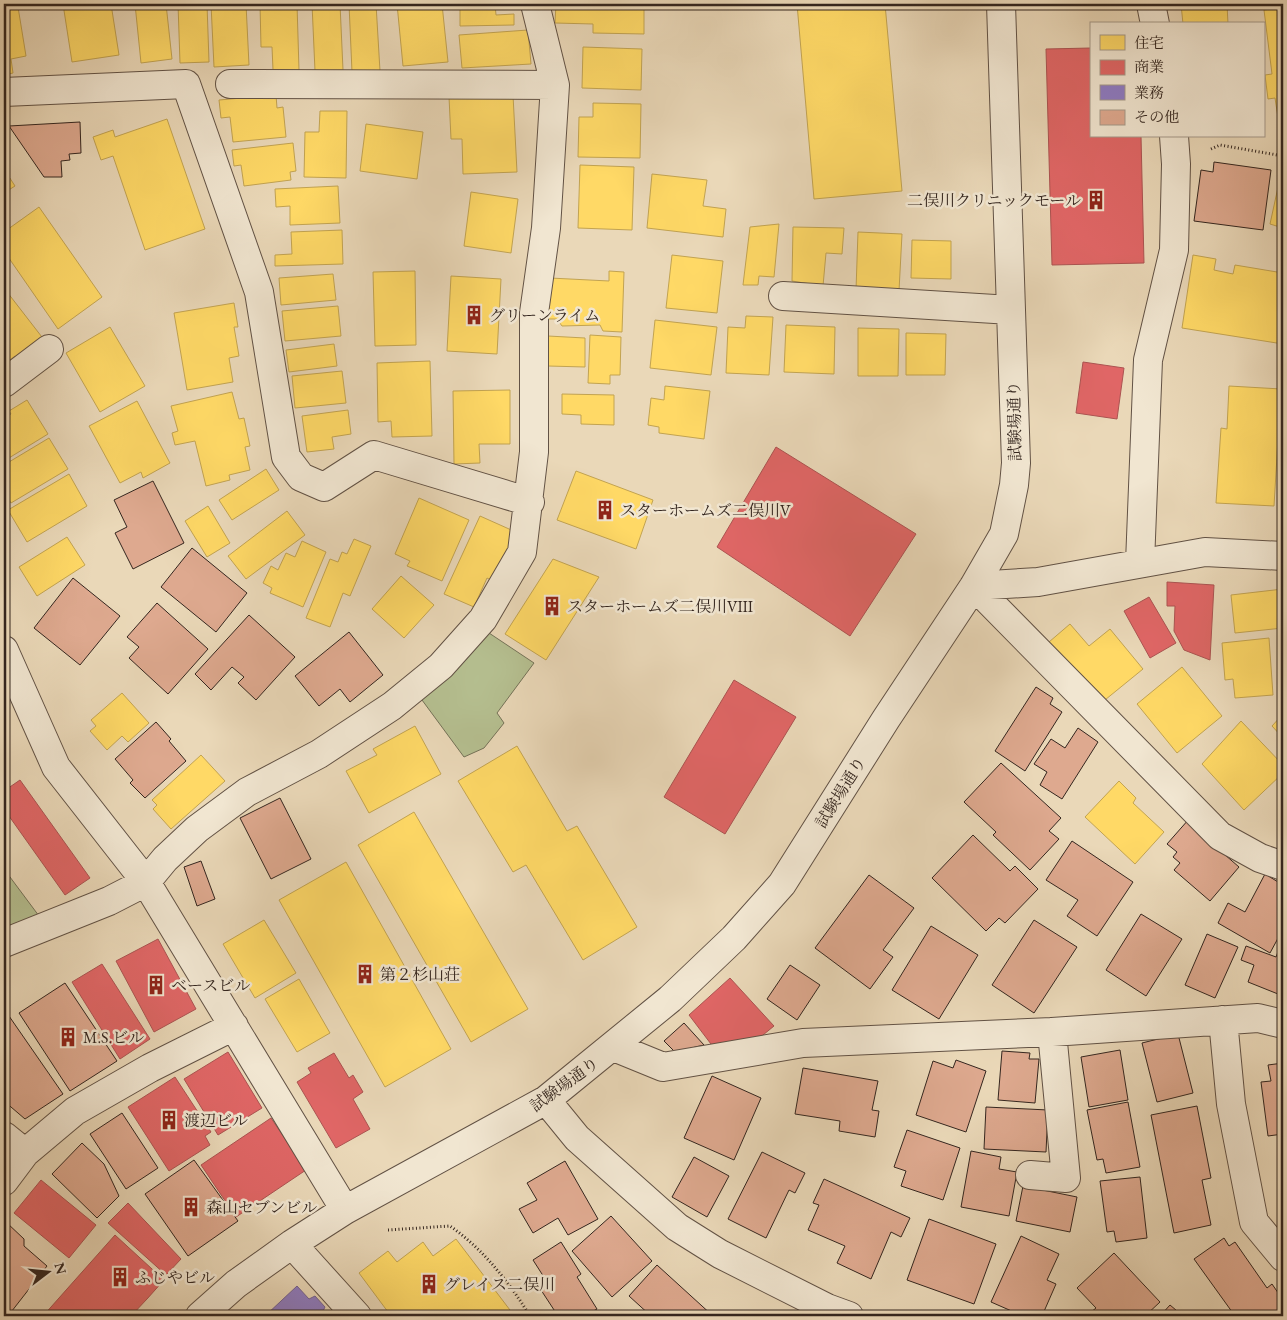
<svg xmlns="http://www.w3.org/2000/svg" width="1287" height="1320" font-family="'EB Garamond','Noto Serif JP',serif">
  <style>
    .green { fill: #b5bf90; stroke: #747258 }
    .homes { fill: #ffd966; stroke: #c2a351 }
    .shops { fill: #e06666; stroke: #ac5351 }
    .offices { fill: #8e7cc3; stroke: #736292 }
    .building { fill: #dea98f; stroke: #34261f }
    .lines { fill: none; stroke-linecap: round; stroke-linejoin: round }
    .minor-casing { stroke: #625245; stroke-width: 30 }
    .path { stroke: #34261f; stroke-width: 3; stroke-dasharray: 1 2.5; stroke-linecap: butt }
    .minor { stroke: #f1e6d1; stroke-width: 28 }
    .labels { text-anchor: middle; stroke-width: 5; stroke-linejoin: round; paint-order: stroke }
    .poi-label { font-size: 16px; fill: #34261f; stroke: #f1e6d1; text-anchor: start }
    .street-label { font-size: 16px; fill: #34261f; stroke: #f1e6d1 }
  </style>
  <rect width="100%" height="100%" fill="#ead8b8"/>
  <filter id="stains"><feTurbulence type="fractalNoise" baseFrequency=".004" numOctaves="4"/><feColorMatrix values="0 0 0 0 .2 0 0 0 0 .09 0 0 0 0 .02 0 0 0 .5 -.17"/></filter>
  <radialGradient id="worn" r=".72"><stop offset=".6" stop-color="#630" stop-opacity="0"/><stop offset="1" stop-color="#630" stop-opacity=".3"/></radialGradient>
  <path class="green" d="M489,633L534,663L497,713L504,723L484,748L464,757L422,700Z
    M4,869L42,920L4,934Z"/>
  <path class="homes" d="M63,4H111L119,55L72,62Z
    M135,4H166L172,59L141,63Z
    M178,4H207L209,62L180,63Z
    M211,4H246L249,65L214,67Z
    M260,4H297L299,70H273L272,47H261Z
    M312,4H340L343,70L315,71Z
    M349,4H376L380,71L352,72Z
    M397,4H442L448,62L403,66Z
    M460,4H513H495L496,15L514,14V25L460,26Z
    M556,4H644V34L593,33V24L555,23Z
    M797,4H885L902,191L814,199Z
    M1181,4H1227L1228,24H1183Z
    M18,7L26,56L11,59L13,73L4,75V9Z
    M1283,7V123L1279,124L1275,98L1268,99L1265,75L1272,74L1264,10Z
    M528,30L531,64L462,68L459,35Z
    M583,47L642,49L641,90L582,88Z
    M276,95L277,108L283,107L286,137L233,142L230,117L221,118L219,100Z
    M513,95L517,172L463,174L462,139H451L449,97Z
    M593,103L641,104L640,158L578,157L579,117H593Z
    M320,111H347L346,178L304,177L305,132H319Z
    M167,119L205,229L145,250L113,156L101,160L93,137L113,130L115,137Z
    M366,124L423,132L417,179L360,171Z
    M293,143L296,171L290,172L291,180L244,186L241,165L234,166L232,150Z
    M580,165L634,167L632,230L578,228Z
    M4,169L15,186L4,193Z
    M652,174L707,180L703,206L726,209L723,237L647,228Z
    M1280,178L1283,179V228L1270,224Z
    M338,186L340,223L290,225V206L276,207L275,189Z
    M471,192L518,199L511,253L464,246Z
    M39,207L102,297L58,329L4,251V232Z
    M779,224L774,277L759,276L758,285H743L750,227Z
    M793,227L844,228L842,254L826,253L823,286L792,281Z
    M342,230L343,264L275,266V255L292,254L291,232Z
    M858,232L902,234L899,291L856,290Z
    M912,240L951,241V279L911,278Z
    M672,255L723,261L717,313L666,308Z
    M1193,255L1216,259L1214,270L1233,274L1235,265L1283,273V344L1182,328Z
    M415,271L416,345L375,346L373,272Z
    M609,271L624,272L622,332L603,331L600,325L562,326L557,319H548L550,278L609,281Z
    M333,274L336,300L281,305L279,278Z
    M451,276L501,279L497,354L447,351Z
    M4,288L45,341L19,362L15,356L4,365Z
    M234,303L238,327H234L239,356L229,358L233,382L187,390L174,313Z
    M338,306L341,336L285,341L282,311Z
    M746,316L773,317L769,375L726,373L728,327L745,328Z
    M655,320L717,327L711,375L650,368Z
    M786,325L835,327L834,374L784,372Z
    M110,327L145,386L100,412L66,353Z
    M858,328L899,329L898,376H858Z
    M906,333L946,334L945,375H906Z
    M590,335L621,337L620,375H610V384L588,383Z
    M548,336L585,338V367L548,366Z
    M334,344L337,366L289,372L286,350Z
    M430,361L432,436L392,437L391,421L378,422L377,363Z
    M342,371L346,403L295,408L292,376Z
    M665,386L710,391L704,439L659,433V427L648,425L651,398L664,400Z
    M1229,386L1281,389L1274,506L1216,503L1221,428L1227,429Z
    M510,390V444H479L480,463L454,464L453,391Z
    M232,392L239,419L244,418L250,446L245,447L250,470L229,475L230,480L206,486L195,441L175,445L172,433L178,431L171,406Z
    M562,394L614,395V425L581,424V415L562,414Z
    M27,400L48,434L4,461V418L11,414L9,411Z
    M137,401L170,463L143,478L141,472L120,483L89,426Z
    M348,410L351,434L332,437L334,449L307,452L302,416Z
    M49,438L68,469L11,503L4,492V465Z
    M266,469L279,490L232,520L219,500Z
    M576,471L653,500L636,549L557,520Z
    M69,474L87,506L27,542L8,510Z
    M419,498L469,520L442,581L407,566L410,561L395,554Z
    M208,506L230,543L207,557L185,521Z
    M287,511L305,535L246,579L228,556Z
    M480,516L518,533L495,582L487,578L474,607L444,594Z
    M67,537L85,565L37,596L19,567Z
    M354,539L371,546L350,596L343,593L330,627L306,618L330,559L338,562L342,552L347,554Z
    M302,541L326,552L303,607L270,593L272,588L263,583L271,566L278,570L286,553L295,557Z
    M553,559L599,577L546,660L505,634Z
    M401,576L434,605L404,638L372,609Z
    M1283,589V628L1235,633L1231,595Z
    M1070,624L1089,646L1110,629L1143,669L1100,704L1049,642Z
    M1269,638L1273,695L1235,698L1233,679L1225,680L1222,643Z
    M1182,667L1222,716L1177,753L1137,704Z
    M122,693L149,723L128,742L122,736L107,750L90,731L96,726L91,720Z
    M1283,714V738L1272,726Z
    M1241,721L1283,765V773L1244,810L1202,764Z
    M415,726L441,774L369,813L346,771L377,755L373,749Z
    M517,746L567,831L577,826L637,927L583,960L526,865L513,872L458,781Z
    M201,755L225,781L171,829L153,809L157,805L152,800Z
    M1119,781L1136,798L1133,803L1164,832L1135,864L1085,817Z
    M414,812L528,1009L471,1042L358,845Z
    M346,862L451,1049L385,1087L279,900Z
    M264,920L296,973L255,998L223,944Z
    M299,979L330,1033L297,1052L265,999Z
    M456,1239L513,1314L510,1316H391L359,1273L388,1251L397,1262L423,1242L433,1256Z"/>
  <path class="shops" d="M1091,48V136H1141L1144,263L1052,265L1046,49Z
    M1083,362L1124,368L1117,419L1076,413Z
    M776,447L916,534L850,636L717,547Z
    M1167,582L1214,585L1210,660L1184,650L1174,631L1175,606H1167Z
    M1149,597L1176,643L1150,658L1124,611Z
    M734,680L796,717L725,834L664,797Z
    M20,780L90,878L65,895L4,809V791Z
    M158,939L196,1009L154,1032L116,961Z
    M102,964L150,1039L120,1059L72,982Z
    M730,978L774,1026L752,1044L714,1048L689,1015Z
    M228,1052L262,1108L218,1135L184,1079Z
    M334,1053L349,1078L353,1075L363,1092L353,1099L370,1129L336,1148L297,1082L311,1073L308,1068Z
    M175,1077L211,1132L205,1136L210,1145L169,1171L128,1107Z
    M271,1118L306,1170L236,1217L201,1165Z
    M41,1180L96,1225L69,1258L14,1213Z
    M128,1203L181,1259L166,1275L108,1223Z
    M115,1235L164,1280L147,1299L131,1316H43Z"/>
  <path class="offices" d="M297,1286L309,1299L315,1296L325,1307L322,1313L325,1316H265Z"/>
  <path class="building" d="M80,122L81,153L69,154L70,160L61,161L62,177H44L9,126Z
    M1214,162L1271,170L1263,230L1194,221L1201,170L1213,172Z
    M153,481L184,543L133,569L115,533L127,527L114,500Z
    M192,548L247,593L216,632L161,587Z
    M73,578L120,616L80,665L34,628Z
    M157,603L208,649L168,694L129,658L139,647L127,637Z
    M249,615L295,657L256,700L238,683L244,677L232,667L211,690L195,674Z
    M349,632L383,675L350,702L340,689L319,706L295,676Z
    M1036,687L1053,698L1050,704L1062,712L1025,771L995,751Z
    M156,722L171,739L169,741L186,761L145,798L130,783L133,780L115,759Z
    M1078,728L1098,742L1062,799L1040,785L1047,772L1034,764L1051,739L1065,748Z
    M1001,763L1061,818L1049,831L1059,839L1030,870L993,835L996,832L964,802Z
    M280,798L311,859L271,879L240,818Z
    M1189,819L1201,834L1239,867L1210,901L1174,870L1180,863L1173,857L1177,852L1167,844Z
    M973,835L1010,871L1015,866L1038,889L1005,923L999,918L986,931L932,878Z
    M1072,841L1133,882L1097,936L1067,916L1078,900L1046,880Z
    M201,861L215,899L197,906L184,867Z
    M1265,874L1283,885V929L1270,953L1218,923L1228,903L1245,912Z
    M869,875L914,908L883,950L893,957L870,989L815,948Z
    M1141,914L1182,939L1146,996L1106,970Z
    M1034,920L1077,947L1034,1013L992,985Z
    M931,926L978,955L939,1019L892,990Z
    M1207,934L1238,947L1215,998L1185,985Z
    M1282,941L1283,942V996L1248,982L1254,965L1241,960L1246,946L1276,957Z
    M790,965L820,985L797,1020L767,999Z
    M65,983L117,1061L70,1091L19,1013Z
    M9,1016L63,1094L25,1119L4,1101V1018Z
    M684,1023L704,1045L675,1052L664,1041Z
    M1178,1034L1193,1093L1157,1102L1142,1043Z
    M1120,1050L1128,1100L1089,1107L1081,1057Z
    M1002,1051L1030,1053L1029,1059H1039L1035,1103L998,1100Z
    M956,1060L986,1071L966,1132L916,1115L933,1061L953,1068Z
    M1283,1063V1134L1268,1136L1261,1082L1271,1081L1268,1065Z
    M803,1068L878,1081L872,1110L879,1111L875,1137L839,1131L840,1121L795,1114Z
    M712,1076L761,1098L734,1160L684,1138Z
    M1128,1102L1140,1167L1106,1173L1103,1159L1097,1160L1087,1110Z
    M1197,1106L1211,1178L1202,1180L1211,1225L1174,1233L1151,1115Z
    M986,1107L1048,1110L1046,1152L984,1149Z
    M122,1113L158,1168L126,1189L90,1134Z
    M907,1130L960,1148L943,1200L901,1186L906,1171L894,1167Z
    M82,1143L104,1164L119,1196L97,1218L52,1174Z
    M971,1151L1001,1157L999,1169L1017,1172L1009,1216L961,1207Z
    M762,1152L805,1173L795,1193L789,1190L766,1238L728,1219Z
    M694,1157L729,1176L707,1217L672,1197Z
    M194,1160L238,1221L188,1256L145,1194Z
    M565,1161L598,1219L568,1235L558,1218L533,1233L519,1209L537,1200L527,1183Z
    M1140,1177L1147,1238L1116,1242L1114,1231L1107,1232L1100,1181Z
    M824,1179L910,1218L901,1237L891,1232L871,1279L837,1263L845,1246L808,1230L819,1205L813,1203Z
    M1023,1186L1077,1197L1070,1232L1016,1221Z
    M611,1216L652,1261L612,1297L572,1251Z
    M929,1219L996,1244L974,1304L907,1280Z
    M6,1222L24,1239V1246L47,1266L8,1316H4V1224Z
    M1021,1236L1059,1254L1047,1280L1056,1284L1042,1316H1023L991,1302Z
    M1224,1238L1229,1246L1235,1242L1267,1288L1272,1284L1283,1300V1316H1235L1194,1259Z
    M561,1242L581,1274L577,1277L597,1309L584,1316H558L541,1290L549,1285L533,1260Z
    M1114,1253L1160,1302L1145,1316H1086L1096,1308L1077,1288Z
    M657,1265L713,1316H651L629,1296Z
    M1170,1305L1183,1316H1160Z"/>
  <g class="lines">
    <defs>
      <path id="minor" d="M1151,4L1155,24
        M230,84L555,85
        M4,92L186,84L259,292L286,457L301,477L324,487L374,455L530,502
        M783,296L1011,310
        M4,383L49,349
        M1140,563L1148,360L1174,250L1176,164L1174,136
        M974,586L1220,836L1260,858L1283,866
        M974,586L1038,582L1205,552L1283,556
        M4,650L56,767L146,882L345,1210
        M4,943L109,901L146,882L165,859L197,829L247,792L319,754L392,706L441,666L483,619L522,552L534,452V313L546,228L555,85L535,4
        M1223,1020L1231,1104L1254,1222L1283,1257
        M614,1047L663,1067L803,1043L1052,1032L1258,1018L1283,1024
        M546,1100L577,1138L677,1227L720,1254L827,1308L849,1316
        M4,1136L25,1153
        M1030,1175L1066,1178L1052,1032
        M4,1181L25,1153L75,1111L150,1068L234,1026
        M292,1244L357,1316
        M200,1316L236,1284L292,1244L345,1210L546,1100L670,999L734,938L782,884L886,719L974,586L1004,534L1014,485L1016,463L1001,4"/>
    </defs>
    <use href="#minor" class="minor-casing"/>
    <path class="path" d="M1211,149L1220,145L1283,156
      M388,1230L450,1226C483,1249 509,1282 530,1316"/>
    <use href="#minor" class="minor"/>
  </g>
  <defs>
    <symbol id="building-bare" viewBox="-9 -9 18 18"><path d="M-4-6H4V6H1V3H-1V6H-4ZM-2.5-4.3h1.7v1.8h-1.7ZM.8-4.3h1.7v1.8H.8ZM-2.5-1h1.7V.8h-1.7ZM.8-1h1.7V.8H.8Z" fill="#8f2418" stroke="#f1e6d1" stroke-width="2.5" paint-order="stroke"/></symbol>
  </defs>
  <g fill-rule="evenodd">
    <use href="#building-bare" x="1082" y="186" width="28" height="28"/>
    <use href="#building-bare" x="460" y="301" width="28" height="28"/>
    <use href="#building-bare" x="591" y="496" width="28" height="28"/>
    <use href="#building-bare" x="538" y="592" width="28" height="28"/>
    <use href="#building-bare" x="351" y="960" width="28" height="28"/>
    <use href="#building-bare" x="142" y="971" width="28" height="28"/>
    <use href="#building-bare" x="54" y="1023" width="28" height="28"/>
    <use href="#building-bare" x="155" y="1106" width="28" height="28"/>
    <use href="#building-bare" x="177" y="1193" width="28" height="28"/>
    <use href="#building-bare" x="106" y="1263" width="28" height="28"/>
    <use href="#building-bare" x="415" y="1270" width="28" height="28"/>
  </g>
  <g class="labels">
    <g class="poi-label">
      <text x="1081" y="206" text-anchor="end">二俣川クリニックモール</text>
      <text x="489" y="321">グリーンライム</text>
      <text x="620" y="516">スターホームズ二俣川Ⅴ</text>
      <text x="567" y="612">スターホームズ二俣川Ⅷ</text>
      <text x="380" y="980">第２杉山荘</text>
      <text x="171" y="991">ベースビル</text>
      <text x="83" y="1043">M.S.ビル</text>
      <text x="184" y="1126">渡辺ビル</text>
      <text x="206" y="1213">森山セブンビル</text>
      <text x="135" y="1283">ふじやビル</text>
      <text x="444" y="1290">グレイス二俣川</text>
    </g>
    <g class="street-label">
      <text transform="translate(1014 421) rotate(-91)" y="6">試験場通り</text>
      <text transform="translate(840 792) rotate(-58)" y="6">試験場通り</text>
      <text transform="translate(564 1084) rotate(-36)" y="6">試験場通り</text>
    </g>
  </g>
  <rect width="1287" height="1320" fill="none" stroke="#ead8b8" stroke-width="20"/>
  <rect x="5" y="5" width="1277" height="1310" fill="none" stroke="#34261f" stroke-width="2.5"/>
  <rect x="10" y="10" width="1267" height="1300" fill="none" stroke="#34261f"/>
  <rect x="1090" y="22" width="175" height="115" fill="#f1e6d1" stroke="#a5998a"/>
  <rect x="1100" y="35" width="25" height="15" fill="#ffd966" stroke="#a5998a"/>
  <text x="1134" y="48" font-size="15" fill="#34261f">住宅</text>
  <rect x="1100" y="60" width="25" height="15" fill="#e06666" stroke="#a5998a"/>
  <text x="1134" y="72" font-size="15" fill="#34261f">商業</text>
  <rect x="1100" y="85" width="25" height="15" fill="#8e7cc3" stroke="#a5998a"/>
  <text x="1134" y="98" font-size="15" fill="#34261f">業務</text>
  <rect x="1100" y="110" width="25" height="15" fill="#dea98f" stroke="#a5998a"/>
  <text x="1134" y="122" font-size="15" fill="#34261f">その他</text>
  <g transform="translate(48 1272) rotate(74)" stroke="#f1e6d1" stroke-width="4" paint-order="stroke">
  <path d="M0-4L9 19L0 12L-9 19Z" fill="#34261f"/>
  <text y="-8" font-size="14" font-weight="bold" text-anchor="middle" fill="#34261f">N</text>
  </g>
  <rect width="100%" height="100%" filter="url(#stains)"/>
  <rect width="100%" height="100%" fill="url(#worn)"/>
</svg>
